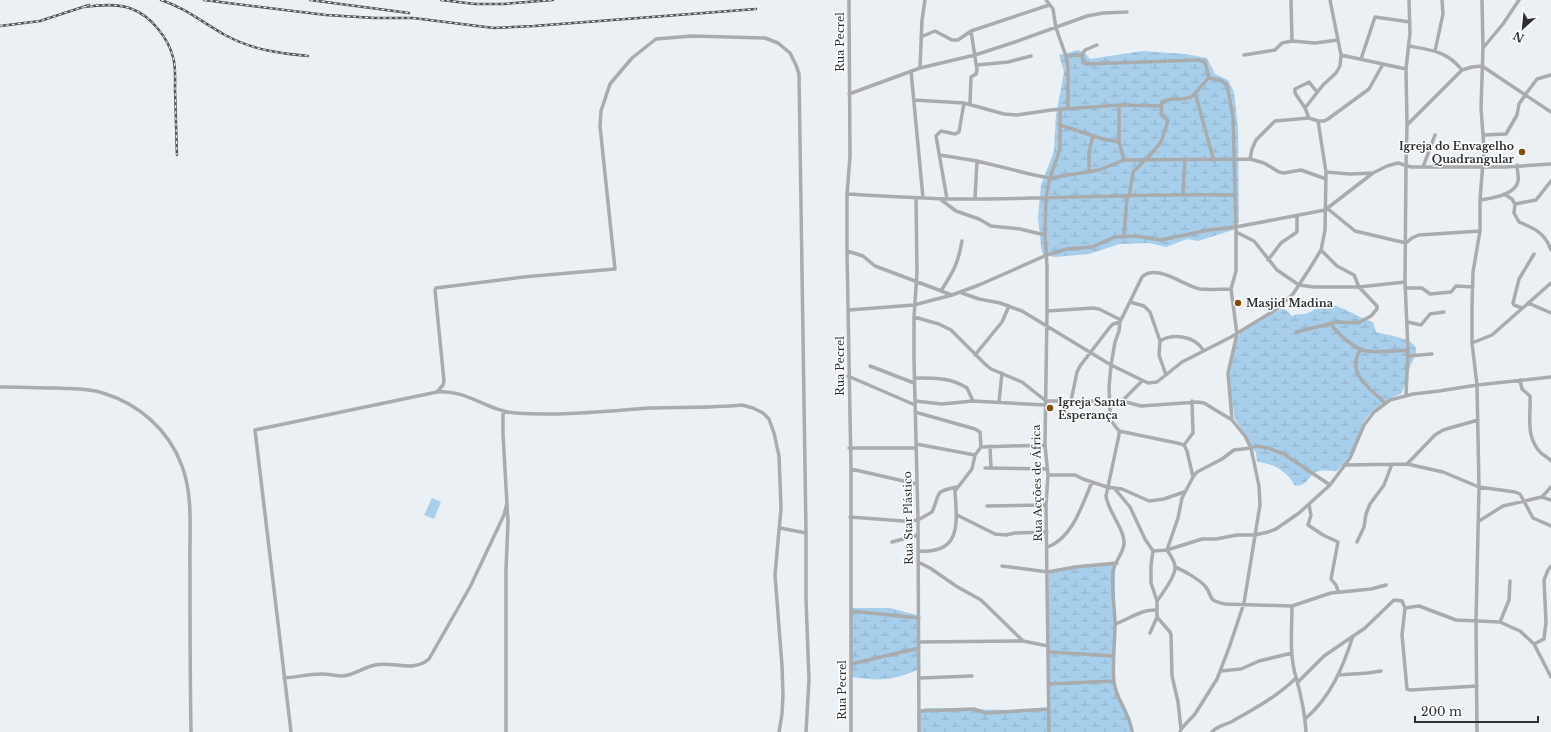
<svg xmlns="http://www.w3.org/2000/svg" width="1551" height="732" font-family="'Libre Baskerville',serif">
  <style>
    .wetland { fill: url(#wetland-marsh) }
    .pitch { fill: #a7cfec }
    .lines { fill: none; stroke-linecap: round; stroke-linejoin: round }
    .street { stroke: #a9abac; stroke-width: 3.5 }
    .rail-casing { stroke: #525557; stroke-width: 2.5 }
    .rail { stroke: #fff; stroke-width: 1; stroke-dasharray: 3; stroke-linecap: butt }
    .poi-dot { fill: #844c00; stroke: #fff; stroke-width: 1.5 }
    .labels { text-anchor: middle; stroke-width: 3; stroke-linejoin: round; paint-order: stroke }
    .street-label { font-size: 11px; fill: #2d2f31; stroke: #fff }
    .poi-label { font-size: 11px; font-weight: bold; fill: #2d2f31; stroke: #fff; text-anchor: start }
  </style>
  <defs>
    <pattern id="wetland-marsh" width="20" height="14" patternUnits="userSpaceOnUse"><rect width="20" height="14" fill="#a7cfec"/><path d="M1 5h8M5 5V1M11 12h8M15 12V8" fill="none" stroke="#90b2cb"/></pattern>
  </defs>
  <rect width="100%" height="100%" fill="#ebf0f4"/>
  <path class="wetland" d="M1079,50L1086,54L1090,59L1142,51L1186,54L1207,58L1215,74L1228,80L1234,92L1238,128L1239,222L1233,230L1198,241L1187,239L1166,247L1149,243L1120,244L1089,254L1055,257L1043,255L1041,247L1038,217L1041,185L1054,151L1056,115L1064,72L1059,55Z
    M1325,304C1342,305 1356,317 1373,322L1376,332C1386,335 1416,338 1416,350C1416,356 1412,361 1410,367C1407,376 1406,385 1401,394C1386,399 1372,409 1363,423C1360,428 1359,435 1357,441C1352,452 1346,462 1337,471C1330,471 1320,469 1314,473C1307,479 1305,488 1294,485C1289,472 1270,462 1257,462L1256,453L1235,419L1230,393L1229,371L1234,348L1240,333L1274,312L1282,309L1286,310L1292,316C1297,313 1300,315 1305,314C1312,313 1316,306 1325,304Z
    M1088,564L1115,565V686L1134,732H918L917,714L925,708L1048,711L1049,570Z
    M851,608H890L920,616L917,670C891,681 880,681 852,677Z"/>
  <path class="pitch" d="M432,498L441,502L434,519L424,515Z"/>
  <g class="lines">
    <path class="street" d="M849,0L850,157L847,194V251L851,469V732
      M1046,0L1053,9L1056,28L1066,56L1068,67V109
      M1291,0L1292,41
      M921,37L935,31L952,40H958L971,31L1049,5
      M1409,46C1431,50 1447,51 1462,70
      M1483,48L1503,24L1519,0
      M1435,51L1443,14L1442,0
      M1082,55L1085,50L1097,45
      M1244,55L1275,50L1282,43L1292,41L1315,43L1338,40
      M1341,55L1406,69
      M1066,56L1082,55L1083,62L1086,64L1199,60L1205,62L1209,78L1220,80L1227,85L1233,117L1236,227V271L1231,289L1237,334L1228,373L1232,420
      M1361,59L1375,17L1410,22
      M977,65L1008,62L1031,56
      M920,68L922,20L925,0
      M911,71L923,198
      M1195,93L1214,161
      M849,94L920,68L975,55L1015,42L1087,16L1103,13L1127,12
      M914,100L964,103L1004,114L1017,115L1051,110L1119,105L1161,106
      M970,104L971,77L976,74L977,70L971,31
      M1119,105V142L1124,160
      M1305,108L1295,93V89L1309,82L1317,92
      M1309,118L1305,108L1323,85L1336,73L1340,66L1341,55L1330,0
      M1060,125L1103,139L1119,142
      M1407,125L1462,70L1472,67L1482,66L1551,112
      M1484,135L1506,134L1517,115L1519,104L1525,95L1537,79L1551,75
      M940,155L977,161L1034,175L1050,178L1099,170L1124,160L1250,159L1264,163L1279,172L1284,173L1301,170L1326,179
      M1250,159L1252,149L1256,140L1275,121L1309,118L1318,121H1324L1328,119L1369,89L1383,64
      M1423,167L1435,135
      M1089,172V152L1093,136
      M1326,172L1350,174L1373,173
      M847,194C881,196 914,198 947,199C1043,200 1139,193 1234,195
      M1183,194L1185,159
      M1504,194L1512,199L1515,204L1514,213L1519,222C1534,228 1545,233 1551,250
      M1129,197L1133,172L1150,155L1161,142L1168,121L1161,114L1162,102C1170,97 1182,101 1191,97C1195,95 1204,82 1209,78
      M916,198L917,273L914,317V359L918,520L919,732
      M975,198L977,161
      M940,199L956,211L979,219L991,226L1020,229L1045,235
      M947,199L936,136L941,131L955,134L959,132L964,103
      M1480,200C1491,198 1516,195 1518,181C1519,176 1517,170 1517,165
      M1515,204L1536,200L1551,181
      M1328,209L1355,231L1406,243L1412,238L1419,235L1480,231
      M1236,232L1254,241L1277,270L1299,285L1314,287H1359L1405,282
      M1124,236L1127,197
      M847,251L863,256L875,266L883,269L952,295
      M1268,260L1281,243L1297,232V216
      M1406,288H1422L1430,294L1451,292L1456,286L1473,287
      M941,291C953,272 958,264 962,241
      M962,293L979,299L1000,303L1022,311L1111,365L1148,383L1157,382L1182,362L1231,337L1277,309L1293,294L1310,268L1321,250L1325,230L1326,172L1318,121
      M1130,302L1144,306L1150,312L1160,341L1159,355L1166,375
      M1528,303L1551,313
      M1522,308L1514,305L1513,303L1519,279L1534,254
      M849,310L914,305L952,295L979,285L1047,255L1067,249L1092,247L1115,237L1136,236L1161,240L1209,230L1236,227L1325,210L1373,173L1387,166L1398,163L1411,167H1506L1551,164
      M1047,311L1093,308L1099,309L1121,320
      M914,317L939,324L951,330L985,364L991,369L1022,382L1046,401H1122L1142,381
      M1408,322L1421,325L1430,314L1444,312
      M1330,323C1337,333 1355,350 1367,351C1380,353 1395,351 1408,350
      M1296,332L1337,322L1358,323L1371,316L1377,309V306L1359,287L1354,275L1337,266L1321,250
      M1160,341C1173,333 1195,336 1203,350
      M1472,343L1492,335L1551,283
      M1361,349C1344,373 1371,389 1385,403
      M975,355L1002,322L1009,306
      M1408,356L1432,354
      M870,366L914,383
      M848,376L915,405
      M914,378C933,378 951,377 967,388L973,401
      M1520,380L1522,389L1530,396C1531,416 1525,437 1541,453C1544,456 1548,457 1551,461
      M0,387C19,387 38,388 58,388C72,389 88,388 103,393C139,404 169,430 182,466C194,498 189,535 190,568C190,623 190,677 191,732
      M437,392L443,385L444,381L435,290L436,288L523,277L615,269L600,126L601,111L610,84L632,58L656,39L692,36L765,38L778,43L790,53L796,65L799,74L806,533V599L809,680L806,732
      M1406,396L1408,350L1405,282L1406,165L1407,125L1406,69L1410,33L1409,0
      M915,401L942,404L973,401L1045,405
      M1071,401L1077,372L1080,366L1110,327L1113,324L1120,322
      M1122,401L1141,406L1198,402L1204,403L1232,420L1245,436L1251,448L1259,486L1260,505L1244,603L1230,645L1217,679L1195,714L1181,729
      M999,402L1002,373
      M503,411V434L508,522L506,570V732
      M915,412L975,429L980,432L981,447L975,455L972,469L955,491C957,523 962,554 918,551
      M1119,431L1177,443L1184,445L1187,451L1193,477
      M916,444L975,455
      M1184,445L1193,433L1192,401
      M990,446L991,468
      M981,447L1045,445
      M849,448H916
      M1407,464L1435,435L1443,430L1478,420
      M1344,465L1407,464L1443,472L1479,487L1515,492L1520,494L1533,518L1551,526
      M985,468L1047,469
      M851,469L917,484
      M1048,475H1075L1083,479L1107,487L1122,489L1149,501L1164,499L1184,492
      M1115,489L1130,507L1145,539L1153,551L1151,565V583L1157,601V617L1150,633
      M1542,497L1551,500
      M1309,505L1311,515L1308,525L1323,535L1338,542L1331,579L1336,585L1338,591
      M987,506L1046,505
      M957,515L995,534L1006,535L1015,533L1047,532
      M850,517L903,521L918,520L932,512C941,492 933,492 957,487
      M1479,521L1503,506L1542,497L1551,487
      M780,528L806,533
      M892,542L918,535
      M1357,542L1364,527L1366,514L1370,504L1384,485L1392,464
      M1048,547C1073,537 1082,505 1092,482
      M1153,551L1167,550L1202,539H1216L1237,535H1255L1268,532L1276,529L1299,513L1330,485L1350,458L1364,425L1374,412L1390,400L1413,394L1439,391L1477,385L1551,377
      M918,562L930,568L956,586L981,600L1023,641
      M1002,566L1048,572L1075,567L1117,563
      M1175,567C1183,570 1200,580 1205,586C1214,596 1205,600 1225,604L1292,606L1331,593L1371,589L1386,585
      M1157,601C1162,594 1176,576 1175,567C1175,561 1170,555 1167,550L1178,518L1182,498L1193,477L1197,472L1222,459L1234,450L1251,448L1256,446L1268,448L1284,454L1330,485
      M1292,606C1292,629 1289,655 1296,677C1301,695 1305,713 1306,732
      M1405,608L1419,606L1456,620L1500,622L1511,627L1520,631L1534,644L1551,677
      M851,611L919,618
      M1157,617L1170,632L1171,635L1172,676L1178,702L1181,729L1180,732
      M1500,622L1509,600L1510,581
      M1115,624C1130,619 1141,609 1157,610
      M918,642L1023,641L1048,646
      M1534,644L1544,639L1546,622L1544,580L1548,570L1551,566
      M1049,652L1114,656
      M851,664L919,648
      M1221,671L1241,669L1259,661L1292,653
      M1338,675L1368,673L1381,671
      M284,678C297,677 309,674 322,674C329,674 336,676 343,676C355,675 364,667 375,665C394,661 413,673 429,659L470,587L504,515L507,503
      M920,678L972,676
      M1298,682L1324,656L1365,628L1394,600L1402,601L1405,608L1402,635L1407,689L1410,690L1477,686
      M1049,684L1114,681
      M919,711L974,709L985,713L1049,709
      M1305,719C1331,697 1343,667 1353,636
      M1132,731C1129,711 1116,700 1114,682C1112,663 1115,644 1115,624C1115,607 1111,589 1113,572C1114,562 1123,554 1124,544C1125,529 1108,512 1106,496L1119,435V431L1112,422L1110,411L1109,387L1111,365L1115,342L1119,331L1120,322L1142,277C1157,263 1184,286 1200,289C1210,290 1221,289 1231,289
      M291,732L255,430L437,392C467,389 487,411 515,413C561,416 606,411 651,408C682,407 712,408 742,405L753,408L763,413L769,419L774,433L779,456L781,508L775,575L782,666L783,696L782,714L779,732
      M1049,732L1046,505L1048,475L1045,445L1047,311V267L1045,235L1046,197L1050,178L1060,149V109
      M1212,732C1217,726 1225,725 1231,722C1254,709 1278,696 1296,678
      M1477,732L1476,621L1479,487L1477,385L1472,343V306L1473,272L1480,231V200L1484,149L1481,108L1483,48L1482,0"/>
    <defs>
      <path id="rail" d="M161,0C186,8 203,23 225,35C253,50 277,53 308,56
        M204,0L326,15L375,18H413L494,28L534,26L756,9
        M310,0L409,13
        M441,0L475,4H503L553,0
        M84,7C99,5 118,3 132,9C151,16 168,38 173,57C176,67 175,79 175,90C176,112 176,133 177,155
        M0,26L40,21L89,5"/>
    </defs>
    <use href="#rail" class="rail-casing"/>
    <use href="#rail" class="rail"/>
  </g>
  <g class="poi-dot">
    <circle cx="1522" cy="152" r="4"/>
    <circle cx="1238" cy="303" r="4"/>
    <circle cx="1050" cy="408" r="4"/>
  </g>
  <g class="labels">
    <g class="street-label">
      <text transform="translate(840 42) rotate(-90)" y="4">Rua Pecrel</text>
      <text transform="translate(840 366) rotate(-90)" y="4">Rua Pecrel</text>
      <text transform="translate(1037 483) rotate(-91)" y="4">Rua Acções de África</text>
      <text transform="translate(908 518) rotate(-91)" y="4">Rua Star Plástico</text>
      <text transform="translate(842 690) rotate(-90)" y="4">Rua Pecrel</text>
    </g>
    <g class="poi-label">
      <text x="1514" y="150" text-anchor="end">Igreja do Envagelho<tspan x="1514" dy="13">Quadrangular</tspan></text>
      <text x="1246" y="307">Masjid Madina</text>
      <text x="1058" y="406">Igreja Santa<tspan x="1058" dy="13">Esperança</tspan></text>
    </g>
  </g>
  <g transform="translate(1523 28) rotate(207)" stroke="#ffffff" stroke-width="3" paint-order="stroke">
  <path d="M0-3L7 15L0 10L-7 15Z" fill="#2d2f31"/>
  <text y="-6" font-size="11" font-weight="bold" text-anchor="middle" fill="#2d2f31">N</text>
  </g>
  <path d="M1415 716v6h123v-6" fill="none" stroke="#2d2f31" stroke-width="2"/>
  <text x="1421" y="716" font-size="12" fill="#2d2f31" stroke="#ffffff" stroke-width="3" paint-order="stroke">200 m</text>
</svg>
